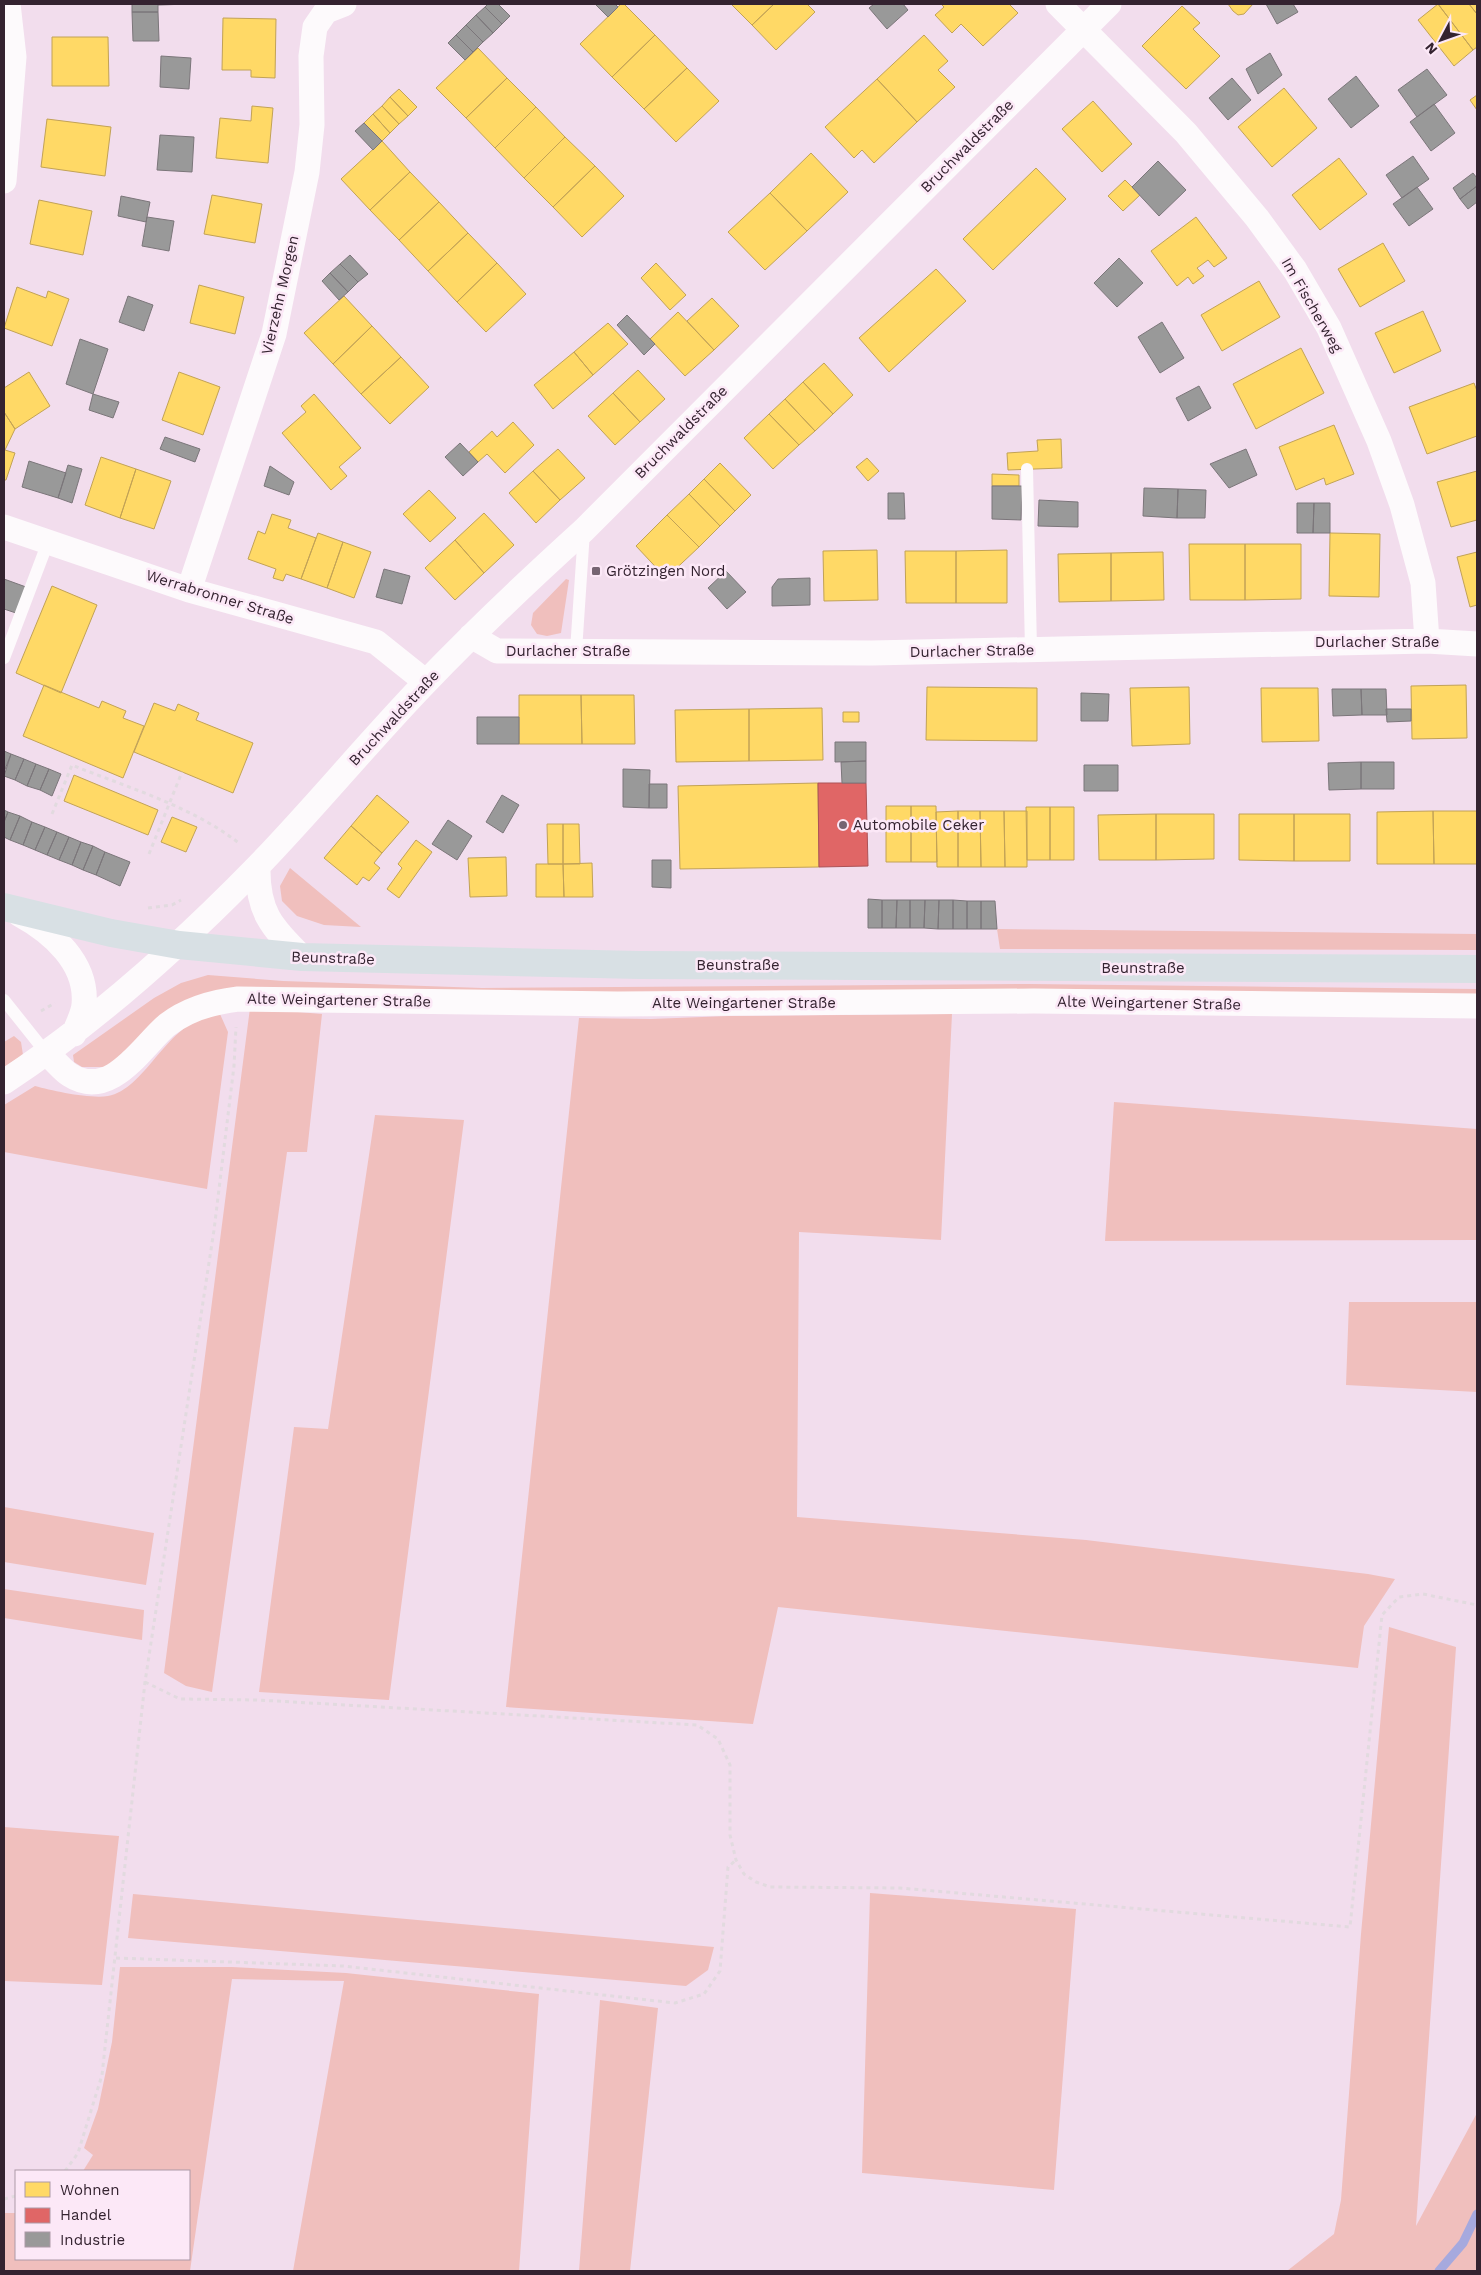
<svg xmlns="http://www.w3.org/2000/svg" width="1481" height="2275" font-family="'Work Sans',sans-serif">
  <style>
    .green { fill: #f0bfbd }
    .homes { fill: #ffd966; stroke: #c2a256 }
    .shops { fill: #e06666; stroke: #ac5256 }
    .industry { fill: #999; stroke: #7b767a }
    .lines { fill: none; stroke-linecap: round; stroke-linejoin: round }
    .stream { stroke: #a6a9de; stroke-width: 9 }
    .path { stroke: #e2dadf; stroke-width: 3; stroke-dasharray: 4 4; stroke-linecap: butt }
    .lane { stroke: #fdfafc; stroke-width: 12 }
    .street { stroke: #fdfafc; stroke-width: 25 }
    .primary { stroke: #d8e0e4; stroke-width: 28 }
    .poi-dot { fill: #766472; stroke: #fce8f7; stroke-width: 2 }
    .labels { text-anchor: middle; stroke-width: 5; stroke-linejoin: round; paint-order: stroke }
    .street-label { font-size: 15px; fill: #342330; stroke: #fce8f7 }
    .poi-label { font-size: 15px; fill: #342330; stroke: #fce8f7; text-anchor: start }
  </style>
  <rect width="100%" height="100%" fill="#f2dded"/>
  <path class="green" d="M566,579L569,580L561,633L547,636L537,634L531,625L533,613Z
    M290,868L361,927L324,925L297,916L282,901L280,886Z
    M997,929L1477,934V950L1000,949Z
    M208,975L283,981L482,988L1030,984L1477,989V999L232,991L107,1067H82L74,1062L73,1055L154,998L181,983Z
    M250,1008L322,1014L307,1152H287L212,1692L186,1686L164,1673Z
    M220,1014L228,1032L207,1189L4,1152V1105L35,1086C53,1091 90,1099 108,1096C148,1089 168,1016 220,1014Z
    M952,1014L941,1240L799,1232L797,1517L1086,1540L1368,1574L1395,1579L1364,1626L1358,1668L778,1607L753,1724L506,1707L579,1018L651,1019L728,1016Z
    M14,1036L21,1042L23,1055L4,1067V1042Z
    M1114,1102L1477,1129V1240L1105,1241Z
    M375,1115L464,1120L389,1700L259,1692L294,1427L328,1429Z
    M1349,1302H1477V1392L1346,1385Z
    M4,1507L154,1533L146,1585L4,1562Z
    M4,1589L144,1610L142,1640L4,1618Z
    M1389,1627L1456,1647L1416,2226L1477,2113V2271H1287L1334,2234L1341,2200L1361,1934Z
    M4,1827L119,1836L102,1985L4,1981Z
    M870,1893L1076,1909L1054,2190L862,2173Z
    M133,1894L714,1947L708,1970L686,1986L128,1938Z
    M120,1967H232L346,1973L539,1994L519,2271H293L344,1981L232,1979L190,2271H4V2213H16V2259H189V2171H83L93,2155L84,2148L98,2109L112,2042Z
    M600,2000L658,2008L630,2271H579Z"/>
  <path class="homes" d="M621,4H624L655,35L612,77L580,44Z
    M731,4H774L752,25Z
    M774,4H807L815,12L776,50L752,25Z
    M941,4H1009L1018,13L983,46L961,24L952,33L935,15L944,7Z
    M1228,4H1253L1244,14L1238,15L1233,11Z
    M1438,4L1473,50L1454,66L1418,20Z
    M1438,4H1469L1477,14V47L1473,50Z
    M1469,4H1477V14Z
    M1182,6L1200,23L1193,29L1220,56L1186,89L1142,46Z
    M223,18L276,19L275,78L251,77V70H222Z
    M655,35L687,68L644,109L612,77Z
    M924,35L948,61L938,70L955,87L917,122L877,79Z
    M52,37H108L109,86H52Z
    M478,48L507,78L466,118L436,88Z
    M687,68L719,101L676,142L644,109Z
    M507,78L536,107L495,148L466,118Z
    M877,79L917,122L874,163L862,150L854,158L825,127Z
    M1284,88L1317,128L1272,167L1238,127Z
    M399,89L417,107L408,116L390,97Z
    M1477,95V110L1470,100Z
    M390,97L408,116L399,124L382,106Z
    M1093,101L1132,144L1102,172L1062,129Z
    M252,106L273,108L268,163L216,158L220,118L251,121Z
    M382,106L399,124L390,133L373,114Z
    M536,107L565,137L524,178L495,148Z
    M373,114L390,133L382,141L364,123Z
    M47,119L111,127L105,176L41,167Z
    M565,137L595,166L553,207L524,178Z
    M382,141L410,172L370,210L341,179Z
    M811,153L848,192L807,231L770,193Z
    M1339,158L1367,194L1320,230L1292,195Z
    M595,166L624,196L582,237L553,207Z
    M1036,168L1066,199L993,270L963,239Z
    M410,172L439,202L399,240L370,210Z
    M1125,180L1140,195L1123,211L1108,196Z
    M770,193L807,231L765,270L728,232Z
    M212,195L262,204L255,243L204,234Z
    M39,200L92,211L83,255L30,244Z
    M439,202L468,233L428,271L399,240Z
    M1196,217L1227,258L1214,267L1208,260L1197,268L1204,276L1193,284L1188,277L1177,286L1151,251Z
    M468,233L497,263L457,302L428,271Z
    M1383,243L1405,281L1360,307L1338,269Z
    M497,263L526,294L486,332L457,302Z
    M656,263L686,295L670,310L641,278Z
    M936,269L966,301L889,372L859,338Z
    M1259,281L1280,317L1222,351L1201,315Z
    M199,285L244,297L235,334L190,323Z
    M17,287L46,298L48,291L69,299L52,346L4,328Z
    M344,296L372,326L333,364L304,333Z
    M712,298L739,326L714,350L687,321Z
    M1423,311L1441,351L1394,373L1375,333Z
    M678,312L714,350L685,376L650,339Z
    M608,323L628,344L593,375L574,352Z
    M372,326L401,357L361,394L333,364Z
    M1301,348L1324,393L1256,429L1233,384Z
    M574,352L593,375L553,409L534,385Z
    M401,357L429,387L390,424L361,394Z
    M824,363L853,395L833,414L803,382Z
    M638,370L665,399L640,422L613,393Z
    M29,372L50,406L15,429L4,412V388Z
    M179,372L220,387L203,435L162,420Z
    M803,382L833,414L815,431L785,399Z
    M1474,383L1477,391V436L1427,454L1409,407Z
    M613,393L640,422L615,445L588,416Z
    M314,394L361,448L339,467L347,476L331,490L282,433L306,412L301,406Z
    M785,399L815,431L799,445L769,414Z
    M4,412L15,429L5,450L15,453L6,480H4Z
    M769,414L799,445L773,469L744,438Z
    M513,422L534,445L505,473L487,454L478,462L469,452L492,431L497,437Z
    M1334,425L1354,474L1326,485L1324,478L1296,490L1279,447Z
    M1061,439L1062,468L1008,470L1007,453L1038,451L1037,440Z
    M558,449L585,478L560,500L533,471Z
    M101,457L136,469L120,518L85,505Z
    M867,458L879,471L868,481L856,467Z
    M720,463L751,495L735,511L704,479Z
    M136,469L171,481L154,529L120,518Z
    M533,471L560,500L536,523L509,493Z
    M1477,471V520L1451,527L1437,482Z
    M992,474L1019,475V486H992Z
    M704,479L735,511L720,526L689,494Z
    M429,490L456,518L430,542L403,514Z
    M689,494L720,526L699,547L667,515Z
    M484,513L514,545L484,573L455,540Z
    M272,514L291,520L288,528L316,538L301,579L286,574L283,581L273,578L276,569L248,559L258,531L265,534Z
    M667,515L699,547L666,578L636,546Z
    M318,533L343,542L327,588L301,579Z
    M1330,533L1380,534L1379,597L1329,596Z
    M455,540L484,573L455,600L425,568Z
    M343,542L371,552L354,598L327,588Z
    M1189,544H1245V600H1190Z
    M1245,544H1301V599L1245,600Z
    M877,550L878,600L824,601L823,551Z
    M1007,550V603H956V551Z
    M905,551H956V603H906Z
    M1163,552L1164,600L1111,601V553Z
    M1477,552V605L1470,607L1457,557Z
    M1111,553V601L1059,602L1058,554Z
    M52,586L97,605L61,693L16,673Z
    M44,685L99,708L102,701L126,711L123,718L144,726L123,778L23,736Z
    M1466,685L1467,738L1412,739L1411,686Z
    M927,687L1037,688V741L926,740Z
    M1189,687L1190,744L1132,746L1130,688Z
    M1261,688H1318L1319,741L1262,742Z
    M519,695H581L582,744H519Z
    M581,695H634L635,744H582Z
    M154,703L175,711L178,704L199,713L196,720L253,743L233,793L134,752Z
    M822,708L823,760L749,761V709Z
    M749,709V761L676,762L675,710Z
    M843,712H859V722H843Z
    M74,775L158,810L148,835L64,801Z
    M818,783L819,867L680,869L678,786Z
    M377,795L409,822L382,853L351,826Z
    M886,806H911V862H886Z
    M911,806H936L937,862H911Z
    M1026,807H1050V860H1027Z
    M1050,807H1074V860H1050Z
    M958,811V867H937L936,812Z
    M958,811H980L981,867H958Z
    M980,811H1004L1005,867H981Z
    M1004,811H1027V867H1005Z
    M1433,811L1434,864H1377V812Z
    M1433,811H1477V864H1434Z
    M1156,814V860H1099L1098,815Z
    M1156,814H1214V859L1156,860Z
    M1239,814H1294V861L1239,860Z
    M1294,814H1350V861H1294Z
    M172,817L197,827L186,852L161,842Z
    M547,824H563V864H548Z
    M563,824H579L580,864H563Z
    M351,826L382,853L374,863L380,868L369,881L363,877L357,885L324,858Z
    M416,840L432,852L399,898L387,889L402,868L398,864Z
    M506,857L507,896L470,897L468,858Z
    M592,863L593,897H564L563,864Z
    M536,864H563L564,897H536Z"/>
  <path class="shops" d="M818,783H866L868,866L819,867Z"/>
  <path class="industry" d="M132,4H158V12H132Z
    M158,4H190L158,5Z
    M488,4H498L510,16L502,24L485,7Z
    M595,4H615L618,7L608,17Z
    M874,4H903L908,10L887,29L869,8Z
    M1266,4H1293L1298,12L1277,24Z
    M485,7L502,24L493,33L476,15Z
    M132,12H158L159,41H133Z
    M476,15L493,33L483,42L466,25Z
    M466,25L483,42L473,52L456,35Z
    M456,35L473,52L465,60L448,43Z
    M1270,53L1282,75L1258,94L1246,69Z
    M161,56L191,58L189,89L160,87Z
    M1427,69L1447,95L1417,117L1398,90Z
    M1356,76L1379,106L1351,128L1328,99Z
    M1232,78L1251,100L1228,120L1209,98Z
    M1434,104L1455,133L1431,151L1410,122Z
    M364,123L382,141L373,150L355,131Z
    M160,135L194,137L192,172L157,170Z
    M1413,156L1429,179L1402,198L1386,175Z
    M1158,161L1186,190L1159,216L1132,187Z
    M1473,173L1477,178V186L1460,199L1453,188Z
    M1477,186V202L1468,209L1460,199Z
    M1417,187L1433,209L1409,226L1393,204Z
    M121,196L150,202L146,222L118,216Z
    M147,217L174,221L169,251L142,246Z
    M350,255L368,274L358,282L340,264Z
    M1119,258L1143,283L1117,307L1094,283Z
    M340,264L358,282L348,292L330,273Z
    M330,273L348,292L339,300L322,281Z
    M128,296L153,305L144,331L119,322Z
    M627,315L655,344L644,355L617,325Z
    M1162,322L1184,358L1160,373L1138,337Z
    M80,339L108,349L93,394L66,384Z
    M1199,386L1211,408L1188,421L1176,398Z
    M93,394L119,402L113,418L89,410Z
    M165,437L200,449L195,462L160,449Z
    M460,443L478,462L463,476L445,457Z
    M1246,449L1257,475L1229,488L1210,464Z
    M29,461L66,473L58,498L22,487Z
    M68,465L82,469L72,503L58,498Z
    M270,466L294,482L289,495L264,486Z
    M992,486H1022L1021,520L992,519Z
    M1144,488L1178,489L1177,518L1143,516Z
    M1178,489L1206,490L1205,518H1177Z
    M888,493H904L905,519H888Z
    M1039,500L1078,502V527L1038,526Z
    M1297,503H1314L1313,533H1297Z
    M1314,503H1330V533H1313Z
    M384,569L410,576L402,604L376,597Z
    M726,571L746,592L727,609L708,588Z
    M810,578V605L772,606V587L778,579Z
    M4,579L26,587L16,613L4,609Z
    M1332,689H1361L1362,715L1333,716Z
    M1361,689H1386L1387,715H1362Z
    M1081,693L1109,694L1108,721H1081Z
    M1386,709H1411V721L1387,722Z
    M477,717H519V744H477Z
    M835,742H866V761L835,762Z
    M4,751L11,754L4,772Z
    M11,754L24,759L15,780L4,776Z
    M24,759L36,764L27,786L15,780Z
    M866,761V783H842L841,762Z
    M1361,762H1394V789H1361Z
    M1361,762V789L1329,790L1328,763Z
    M36,764L49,769L40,790L27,786Z
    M1084,765H1118V791H1084Z
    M49,769L61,774L52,796L40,790Z
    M623,769L650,770L649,808L623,807Z
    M649,784H667V808H649Z
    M502,795L519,805L503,833L486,822Z
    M4,810L8,812L4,822Z
    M8,812L20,816L10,840L4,837V822Z
    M20,816L32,822L23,845L10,840Z
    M448,820L472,836L457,860L432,844Z
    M32,822L45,827L35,850L23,845Z
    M45,827L57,832L47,855L35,850Z
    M57,832L69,837L59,860L47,855Z
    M69,837L81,842L72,865L59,860Z
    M81,842L93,846L83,870L72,865Z
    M93,846L105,852L96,875L83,870Z
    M105,852L130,862L120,886L96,875Z
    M652,860H671V888L652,887Z
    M868,899L882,900V928H868Z
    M882,900H897L896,928H882Z
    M897,900H910V928H896Z
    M910,900H925L924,928H910Z
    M925,900H939L938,929L924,928Z
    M939,900H953V929H938Z
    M953,900L967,901V929H953Z
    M967,901H981V929H967Z
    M981,901H995L997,929H981Z"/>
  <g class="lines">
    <path class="stream" d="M1439,2271L1463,2243L1477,2214"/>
    <path class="path" d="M52,814L72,765C126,787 194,807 240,844
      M149,854L182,772
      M148,908L172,905L181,900
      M41,1011L55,1003
      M145,1682L180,1699L258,1700L697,1725L718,1739L730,1765V1835L736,1860L744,1874L756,1882L770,1887L900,1888L1350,1927L1382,1615L1399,1597L1423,1594L1477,1605
      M116,1958L343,1966L675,2003L704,1994L720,1971L728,1867L736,1860
      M65,2171L78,2153L102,2075L145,1682L214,1230L234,1066L236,1027
      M4,2199L16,2196"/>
    <path class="lane" d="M1027,469L1031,649
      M576,651L584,531
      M4,658L48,542
      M4,1000L47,1054"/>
    <path class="street" d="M1058,4L1186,133L1257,218L1295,270L1329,328L1379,441L1402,505L1423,583L1427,641
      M4,181L14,57L8,4
      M4,527L189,590L376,642L426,682
      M189,590L274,334L307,172L312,125L311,56L315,27L326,11L344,4
      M471,636L497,651L872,653L1427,641L1477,644
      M258,866C257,911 271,927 302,957
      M19,914C52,932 88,963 84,1005C83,1015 77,1025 74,1034
      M47,1054C55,1060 62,1070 70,1075C111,1101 142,1046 167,1025C188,1009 212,1002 238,999L617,1004L1034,1001L1477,1006
      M4,1082C97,1021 180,946 258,866C316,806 369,741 427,681C477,629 530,579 584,530L1109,4"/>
    <path class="primary" d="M4,907L111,933L179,945L302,957L639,965L1477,969"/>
  </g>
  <g class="poi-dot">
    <rect x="591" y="566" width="10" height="10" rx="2.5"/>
    <circle cx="843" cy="825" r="5"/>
  </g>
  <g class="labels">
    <g class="street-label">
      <text transform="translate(967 146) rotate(-45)" y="5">Bruchwaldstraße</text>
      <text transform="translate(280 295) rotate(-77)" y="5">Vierzehn Morgen</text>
      <text transform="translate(1312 305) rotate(60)" y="5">Im Fischerweg</text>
      <text transform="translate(681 432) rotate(-45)" y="5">Bruchwaldstraße</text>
      <text transform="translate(220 597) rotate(17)" y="5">Werrabronner Straße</text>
      <text x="1377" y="647">Durlacher Straße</text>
      <text x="568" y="656">Durlacher Straße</text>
      <text transform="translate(972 651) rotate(-1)" y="5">Durlacher Straße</text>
      <text transform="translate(394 718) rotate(-47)" y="5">Bruchwaldstraße</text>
      <text transform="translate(333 958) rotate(2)" y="5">Beunstraße</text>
      <text x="738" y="970">Beunstraße</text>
      <text x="1143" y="973">Beunstraße</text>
      <text transform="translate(339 1000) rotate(1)" y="5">Alte Weingartener Straße</text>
      <text x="744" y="1008">Alte Weingartener Straße</text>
      <text transform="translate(1149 1003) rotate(1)" y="5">Alte Weingartener Straße</text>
    </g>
    <g class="poi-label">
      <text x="606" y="576">Grötzingen Nord</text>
      <text x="853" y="830">Automobile Ceker</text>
    </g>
  </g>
  <rect width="1481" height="2275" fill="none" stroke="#342330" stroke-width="10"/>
  <rect x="15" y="2170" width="175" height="90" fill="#fce8f7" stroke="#ac99a7"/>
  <rect x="25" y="2182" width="25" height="15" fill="#ffd966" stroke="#ac99a7"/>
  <text x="60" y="2195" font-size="15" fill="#342330">Wohnen</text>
  <rect x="25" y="2208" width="25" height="15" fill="#e06666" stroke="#ac99a7"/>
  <text x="60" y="2220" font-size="15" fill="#342330">Handel</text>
  <rect x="25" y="2232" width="25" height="15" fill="#999999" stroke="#ac99a7"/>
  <text x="60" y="2245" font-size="15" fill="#342330">Industrie</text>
  <g transform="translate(1441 40) rotate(229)" stroke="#fce8f7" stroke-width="4" paint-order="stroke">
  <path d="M0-4L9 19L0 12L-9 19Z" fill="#342330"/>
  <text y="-8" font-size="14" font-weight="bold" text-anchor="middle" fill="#342330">N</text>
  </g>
</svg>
